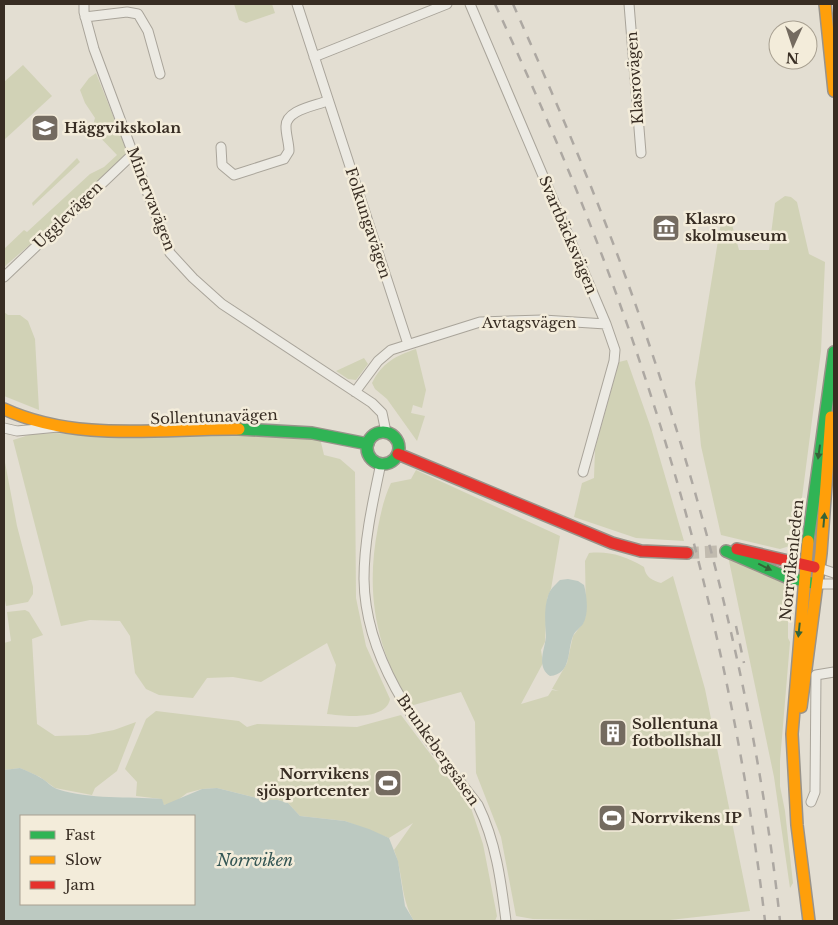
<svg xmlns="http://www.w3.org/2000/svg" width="838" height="925" font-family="'Libre Baskerville',serif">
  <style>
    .green { fill: #d1d2b6 }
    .water { fill: #bcc9c1; fill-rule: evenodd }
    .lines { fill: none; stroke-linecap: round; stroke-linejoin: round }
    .secondary-tunnel { stroke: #c1bbaf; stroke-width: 12; stroke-dasharray: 12 6; stroke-linecap: butt }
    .street-casing { stroke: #a9a49a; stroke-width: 11 }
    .fast-casing { stroke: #99938a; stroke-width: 14 }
    .slow-casing { stroke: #99938a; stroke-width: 14 }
    .jam-casing { stroke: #99938a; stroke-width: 14 }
    .street { stroke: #eceae3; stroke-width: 9 }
    .fast { stroke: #30b455; stroke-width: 11 }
    .slow { stroke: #ff9f0a; stroke-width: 11 }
    .jam { stroke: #e5322d; stroke-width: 11 }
    .rail { stroke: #ada8a2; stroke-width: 2.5; stroke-dasharray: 9 9; stroke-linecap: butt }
    .oneway { fill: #356337 }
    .labels { text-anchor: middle; stroke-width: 5; stroke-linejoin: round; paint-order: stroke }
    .street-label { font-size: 15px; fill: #382d23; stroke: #f3ecda }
    .poi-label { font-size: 15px; font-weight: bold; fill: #382d23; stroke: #f3ecda; text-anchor: start }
    .water-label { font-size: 16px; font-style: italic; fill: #345654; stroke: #f3ecda }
  </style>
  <rect width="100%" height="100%" fill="#e3ded2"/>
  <path class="green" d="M234,4H272L275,13L246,23L239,20Z
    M23,65L52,96L4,140V82Z
    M96,73L128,153L93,190L4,267V249L24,230L27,232L90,174L104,167L117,155L92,129L95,118L85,103L80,90L89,78Z
    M77,158L80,162L33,206L32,203Z
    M785,196L791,197L797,202L809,254L825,262L821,351L796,544L780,549L721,535L701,446L695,383L721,222L731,221L739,250H769L775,203Z
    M4,312L8,315H20L28,321L35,339L39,410L4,396Z
    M416,349L426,390L422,408L413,405L411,413L425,416L417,441L387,399L375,389L372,383C382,363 395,356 416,349Z
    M364,358L368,364L356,380L348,379L336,371Z
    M627,360L651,428L684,541L636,538L574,517L582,483L594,478L595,449L619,362Z
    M55,433L121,438L237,434L320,438L324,455L340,459L355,472L356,598L366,646L390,699C386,721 343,716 327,714L336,665L327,643L261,682L233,677L207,678L193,698L159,695L146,689L135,673L130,636L120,621L90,620L61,626L13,440L32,434Z
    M4,457L17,526L33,587V594L28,602L6,606L4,595Z
    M416,470L560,536L551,589L547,599L545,642L541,650L543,663L521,704L548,696L552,690L559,691L552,689L567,663L573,636L583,623L586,615L585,561L589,553C610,551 625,556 644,567C646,578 652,580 661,583L673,576L705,689L750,911L661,921L533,919L516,916L501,837L476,773L475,722L461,692L410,706C376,647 365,594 378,527C381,512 384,498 391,483L411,479Z
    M728,556L788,586V638L790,642L780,761V786L785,811L793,883L790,888L774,777Z
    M25,610L29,612L43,635L32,639L37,724L55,736L88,735L114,730L136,722L117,771L95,788L92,795L55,788L40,777L20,768L4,770V643L11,641L7,612Z
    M156,711L239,721L247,727L257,724L357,727L401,715L471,808L483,844L497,916L495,921H414C400,898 404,876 394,850L413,823L389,838L345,821L300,816L288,803L278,800H265L217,788L202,789L187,793L175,802L164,805L161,799L136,796L137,782L125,769L146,719Z"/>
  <path class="water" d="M568,579L578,581L584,585C587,596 589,614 583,624C580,628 575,631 573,636C567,650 572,674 550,676C535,666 546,647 546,635C545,622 544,608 548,596C550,589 555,585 560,580Z
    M20,768C27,771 35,774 41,778C47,781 51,787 57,789C91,800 127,796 162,799L164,805L202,789L217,788L265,800H278L288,803L300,816L345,821L369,829L389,838L398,861L405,906L414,921H4V770ZM21,816H194V904H21Z"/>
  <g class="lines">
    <path class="secondary-tunnel" d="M687,553L726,551"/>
    <defs>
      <path id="street" d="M84,4V12L94,49L170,253L193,278L222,304L372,403L382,413L386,432
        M297,4L408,344
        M470,4L606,324L615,350L614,361L583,472
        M629,4L641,153
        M85,17L127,12L138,14L148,31L160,74
        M314,57L447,4
        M221,147L222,165L234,175L284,159L289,151C289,143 286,135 286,127C285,110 315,106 327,101
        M4,277L133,154
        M355,392L378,361L391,350L480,322L543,320L606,324
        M4,428L17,431L58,427
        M381,463C373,501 364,540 364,579C365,668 428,739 478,805C496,842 501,881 506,921
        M819,568L834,573
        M817,584H834
        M811,802L815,792L816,675L834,672"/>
      <path id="fast" d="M239,429L312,433L368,444
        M367 448a16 16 0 1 1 32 0a16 16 0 1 1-32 0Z
        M808,541L834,352
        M726,551L786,577L812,583"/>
      <path id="slow" d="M825,4L834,91
        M4,409C78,443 162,428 239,429
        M808,541L792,734L797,825L809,921
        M801,707L821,553L831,417"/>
      <path id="jam" d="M398,454L612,543L641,551L687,553
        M737,549L814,567"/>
    </defs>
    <use href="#street" class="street-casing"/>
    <use href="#fast" class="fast-casing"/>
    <use href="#slow" class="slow-casing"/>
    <use href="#jam" class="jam-casing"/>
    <use href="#street" class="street"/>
    <use href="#fast" class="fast"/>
    <use href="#slow" class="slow"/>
    <use href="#jam" class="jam"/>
    <path class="rail" d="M495,4C523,65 551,127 576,189C671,423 736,670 765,921
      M513,4C561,112 608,222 646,335C710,524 759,722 780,921
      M736,626L744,663"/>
  </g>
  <defs><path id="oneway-solid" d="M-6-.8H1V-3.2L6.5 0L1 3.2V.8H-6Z" transform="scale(1.25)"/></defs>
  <g class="oneway">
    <use href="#oneway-solid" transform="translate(819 452) rotate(98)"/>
    <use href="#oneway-solid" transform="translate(824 520) rotate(-85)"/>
    <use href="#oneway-solid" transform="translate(765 567) rotate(26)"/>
    <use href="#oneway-solid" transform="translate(799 630) rotate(96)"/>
  </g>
  <defs>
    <symbol id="school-square" viewBox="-11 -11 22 22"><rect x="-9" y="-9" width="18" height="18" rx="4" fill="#746b60" stroke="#f3ecda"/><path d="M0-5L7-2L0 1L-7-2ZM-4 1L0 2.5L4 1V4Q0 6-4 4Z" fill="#fff"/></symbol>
    <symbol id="museum-square" viewBox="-11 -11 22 22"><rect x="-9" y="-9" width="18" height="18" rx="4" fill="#746b60" stroke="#f3ecda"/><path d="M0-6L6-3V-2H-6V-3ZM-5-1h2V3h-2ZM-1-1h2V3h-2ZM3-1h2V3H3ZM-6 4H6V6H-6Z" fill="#fff"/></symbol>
    <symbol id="building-square" viewBox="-11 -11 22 22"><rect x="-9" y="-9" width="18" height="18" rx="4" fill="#746b60" stroke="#f3ecda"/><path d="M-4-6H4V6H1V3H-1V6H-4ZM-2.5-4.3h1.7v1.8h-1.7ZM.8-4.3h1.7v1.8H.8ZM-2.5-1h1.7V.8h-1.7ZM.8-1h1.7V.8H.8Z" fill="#fff"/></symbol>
    <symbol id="stadium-square" viewBox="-11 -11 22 22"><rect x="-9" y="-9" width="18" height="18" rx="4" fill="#746b60" stroke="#f3ecda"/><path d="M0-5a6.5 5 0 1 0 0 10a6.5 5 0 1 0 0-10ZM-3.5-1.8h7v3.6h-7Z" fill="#fff"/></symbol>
  </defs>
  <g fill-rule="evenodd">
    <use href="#school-square" x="29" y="112" width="32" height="32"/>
    <use href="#museum-square" x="650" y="212" width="32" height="32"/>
    <use href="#building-square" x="597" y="717" width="32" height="32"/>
    <use href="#stadium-square" x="372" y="767" width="32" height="32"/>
    <use href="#stadium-square" x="596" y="802" width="32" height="32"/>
  </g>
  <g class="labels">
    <g class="street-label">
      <text transform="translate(635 78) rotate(-94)" y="5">Klasrovägen</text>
      <text transform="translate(151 199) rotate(69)" y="5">Minervavägen</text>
      <text transform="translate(68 215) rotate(-44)" y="5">Ugglevägen</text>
      <text transform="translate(368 223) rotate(72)" y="5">Folkungavägen</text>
      <text transform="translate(568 235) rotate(67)" y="5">Svartbäcksvägen</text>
      <text x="529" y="328">Avtagsvägen</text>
      <text transform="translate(214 417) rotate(-2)" y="5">Sollentunavägen</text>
      <text transform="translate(792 560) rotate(-84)" y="5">Norrvikenleden</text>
      <text transform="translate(438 750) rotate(55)" y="5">Brunkebergsåsen</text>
    </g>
    <g class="poi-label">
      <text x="64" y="133">Häggvikskolan</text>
      <text x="685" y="224">Klasro<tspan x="685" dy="17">skolmuseum</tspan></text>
      <text x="632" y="729">Sollentuna<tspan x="632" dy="17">fotbollshall</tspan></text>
      <text x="369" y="779" text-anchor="end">Norrvikens<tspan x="369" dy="17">sjösportcenter</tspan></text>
      <text x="631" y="823">Norrvikens IP</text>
    </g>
    <g class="water-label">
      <text x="255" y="866">Norrviken</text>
    </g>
  </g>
  <rect width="838" height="925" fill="none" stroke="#382d23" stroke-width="10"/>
  <rect x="20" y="815" width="175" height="90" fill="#f3ecda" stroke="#a8a091"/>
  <rect x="30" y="831" width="25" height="8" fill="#30b455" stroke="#a8a091"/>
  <text x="65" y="840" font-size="15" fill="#382d23">Fast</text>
  <rect x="30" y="856" width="25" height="8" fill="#ff9f0a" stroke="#a8a091"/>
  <text x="65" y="865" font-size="15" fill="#382d23">Slow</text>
  <rect x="30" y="881" width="25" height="8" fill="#e5322d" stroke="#a8a091"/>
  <text x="65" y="890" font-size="15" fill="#382d23">Jam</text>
  <g transform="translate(793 45) rotate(183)"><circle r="24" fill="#f3ecda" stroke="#a8a091"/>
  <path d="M0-4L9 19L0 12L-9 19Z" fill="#746b60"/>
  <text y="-8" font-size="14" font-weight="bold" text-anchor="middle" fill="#382d23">N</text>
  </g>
</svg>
